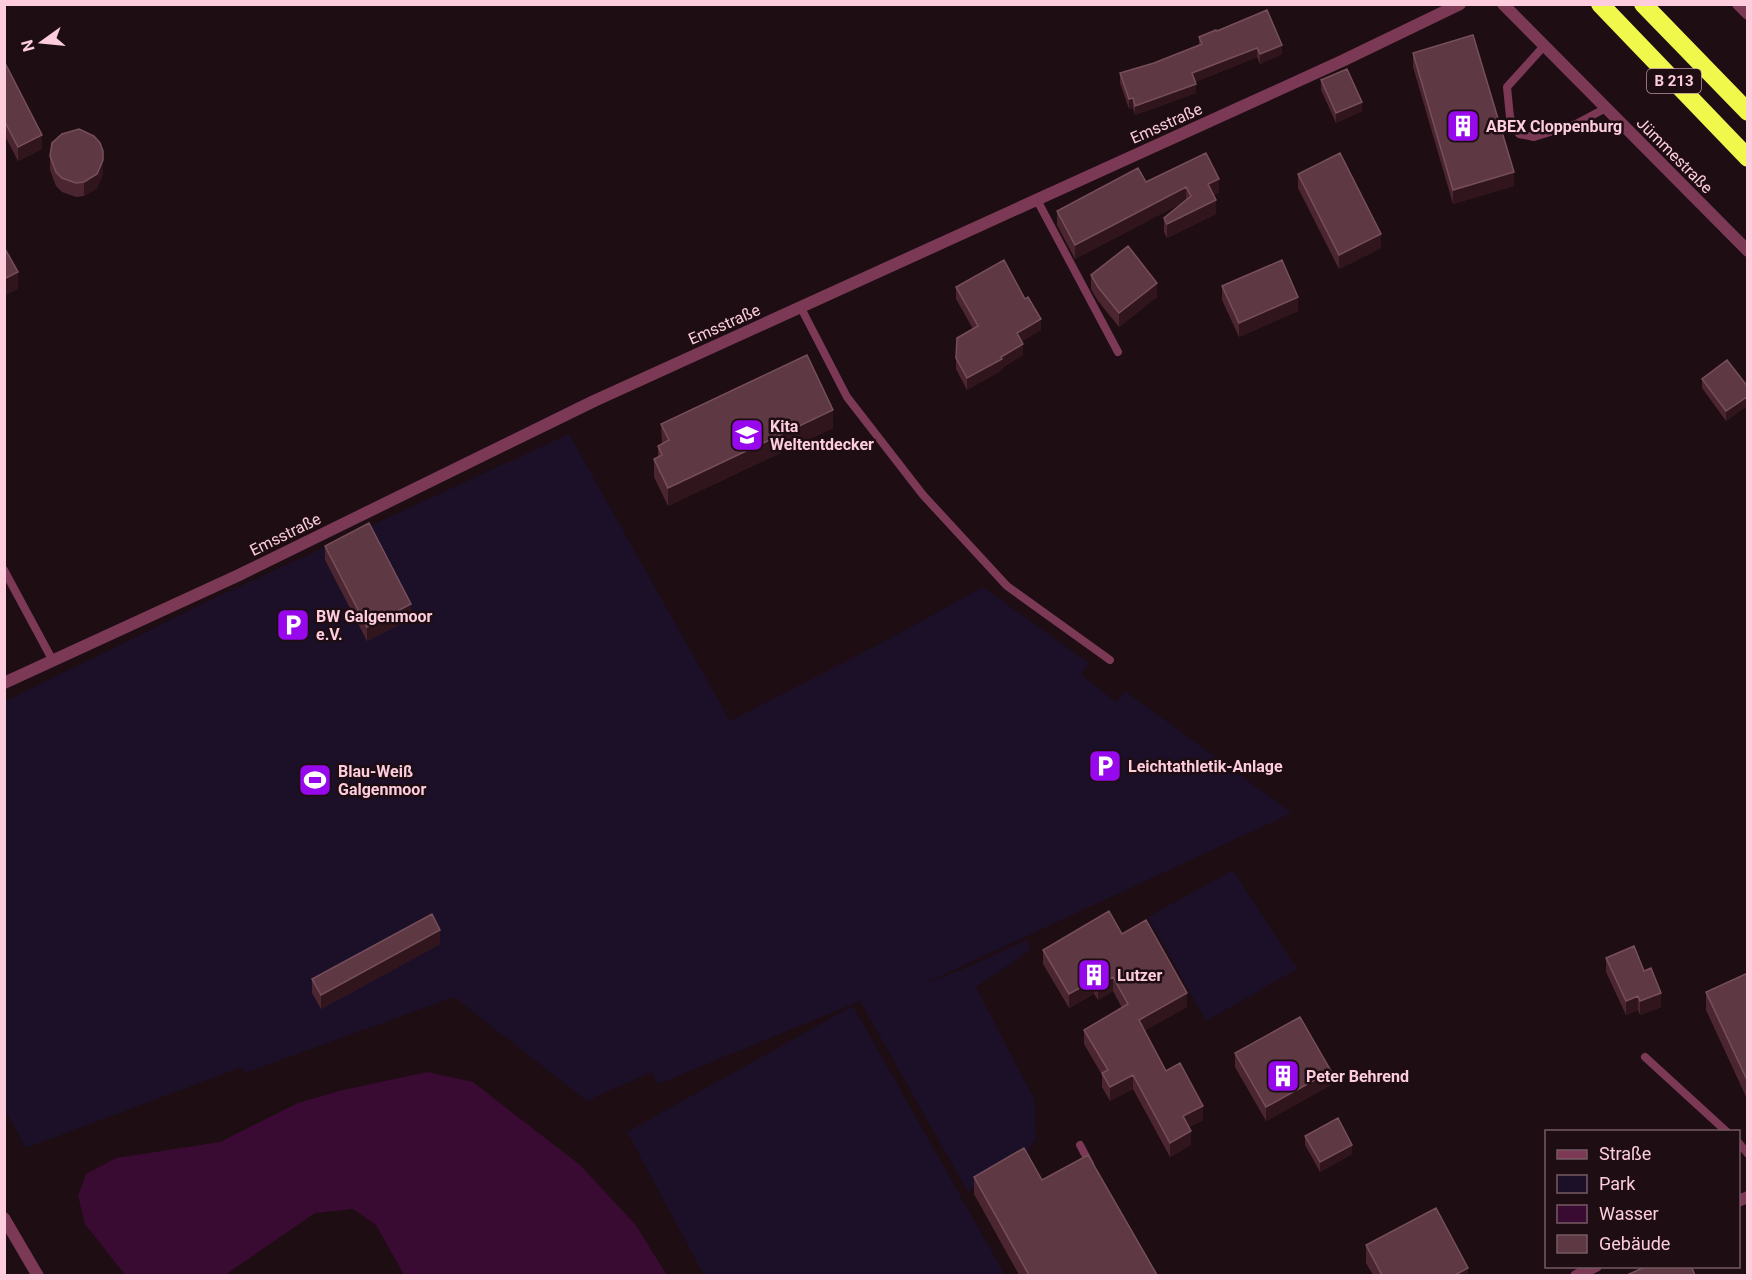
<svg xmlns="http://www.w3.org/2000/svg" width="1752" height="1280" font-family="Roboto,sans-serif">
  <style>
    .green { fill: #1c1028 }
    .water { fill: #390a32 }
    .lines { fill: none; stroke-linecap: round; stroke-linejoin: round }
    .lane { stroke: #7b3956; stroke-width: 8 }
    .street { stroke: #7b3956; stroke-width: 12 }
    .highway { stroke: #f0f84b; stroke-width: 18 }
    .wall { fill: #4b2630 }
    .shaded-wall { fill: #31151c }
    .building { fill: #5e3843; stroke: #774f5b; stroke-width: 1.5 }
    .labels { text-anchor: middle; stroke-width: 5; stroke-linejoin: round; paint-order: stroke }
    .shield { fill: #1e0d12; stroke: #ba93a0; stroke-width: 1.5 }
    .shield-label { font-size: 15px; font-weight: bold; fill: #fdccdd }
    .street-label { font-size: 16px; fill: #fdccdd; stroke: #1e0d12 }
    .poi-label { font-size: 16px; font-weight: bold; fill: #fdccdd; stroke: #1e0d12; text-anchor: start }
  </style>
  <rect width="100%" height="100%" fill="#1e0d12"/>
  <path class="green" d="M569,434L730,721L891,638L983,587L1089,663L1081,675L1116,702L1125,691L1292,813L921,985L966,968L1026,940L1031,950L976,987L1035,1101L1036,1138L1019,1165L968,1192L860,1001L658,1084L651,1072L587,1101L454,997L245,1073L242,1067L26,1148L4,1108V702L219,596Z
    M1233,870L1297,969L1206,1021L1148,917Z
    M853,1006L1005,1275H704L627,1132Z"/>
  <path class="water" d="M427,1072L473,1082L580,1165L635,1224L667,1275H404L376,1225L353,1209L315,1213L225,1275H125L85,1224L78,1196L86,1174L116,1158L220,1142L298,1103L343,1090Z"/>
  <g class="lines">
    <path class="lane" d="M1544,46L1507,87L1510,117L1519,134L1534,137L1576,124L1606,108
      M1037,200L1118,352
      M801,308L847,397L923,495L1007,586L1110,660
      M4,570L53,661
      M1645,1057L1727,1132
      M1738,1142L1748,1154
      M1080,1145L1090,1164"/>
    <path class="street" d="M1503,4L1748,251
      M1738,4L1748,14
      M4,683L239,575L594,401L1342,61L1460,4
      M1738,1201L1748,1197
      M4,1218L38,1276
      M1576,1276L1596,1266"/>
    <path class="highway" d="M1600,4L1748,158
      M1643,4L1748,112"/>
  </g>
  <path class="wall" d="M1217,31L1282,54L1260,64L1257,57L1195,82L1196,93L1135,115L1133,108L1129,109L1120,83V73L1154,63L1199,45V37Z
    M1413,53L1514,186L1453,204L1413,67Z
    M4,61L42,149L18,161L4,134Z
    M1321,80L1362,111L1336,123L1321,90Z
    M103,151V174L97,188L84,196L76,197L62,192L56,186L50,170V156Z
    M1298,174L1381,248L1339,269L1298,188Z
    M1146,182L1219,193L1214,195L1216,214L1167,238L1164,232V218L1182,203L1075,259L1057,225V211Z
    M1091,275L1157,297L1119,327L1098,301L1091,289Z
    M1222,286L1298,311L1239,337L1222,300Z
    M956,287L1041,330L1022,341L1023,355L1002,368V370L967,390L956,369V358L973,329L956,299Z
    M1702,379L1748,387V405L1726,421L1702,388Z
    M661,424L833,428L668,506L654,477V459L658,457V446L662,444Z
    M325,546L411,618L367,641L325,560Z
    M1748,889V921L1746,919V890Z
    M1122,934L1187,1007L1144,1031L1166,1071L1203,1120L1189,1127L1191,1145L1170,1157L1133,1089L1110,1101L1102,1087V1075L1084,1044V1030L1122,1008L1113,991L1098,1000L1094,994L1069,1008L1043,964V950Z
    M440,944L321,1009L312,993V979Z
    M1606,958L1644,971L1661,1007L1640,1015L1638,1010L1626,1015L1606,972Z
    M1748,973V1101L1706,1010V992Z
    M1235,1053L1331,1085L1266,1121L1235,1067Z
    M1305,1136L1352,1154L1320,1172L1305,1145Z
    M974,1177L1042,1180L1157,1275H1019L974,1194Z
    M1366,1245L1468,1275H1373L1366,1263Z"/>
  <path class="shaded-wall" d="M1282,45V54L1260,64V54Z
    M1257,48V57L1192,83V73Z
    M1196,84V93L1135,115V106Z
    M1133,98V108L1129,109V99Z
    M1362,102V111L1336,123V113Z
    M42,135V149L18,161V147Z
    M103,160V174L97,188L84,196V182Z
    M1514,172V186L1453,204V190Z
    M1219,179V193L1208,198V184Z
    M1186,187V201L1075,259V245Z
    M1216,200V214L1167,238V224Z
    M1381,234V248L1339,269V255Z
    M18,272V289L4,296V279Z
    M1157,283V297L1119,327V313Z
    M1298,297V311L1239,337V323Z
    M1041,319V330L1017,344V333Z
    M1023,344V355L1002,368V370L967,390V378Z
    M1748,396V405L1726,421V411Z
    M833,410V428L668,506V488Z
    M411,604V618L367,641V627Z
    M440,930V944L321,1009V995Z
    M1113,977V991L1098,1000V986Z
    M1094,980V994L1069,1008V994Z
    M1187,993V1007L1139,1034V1020Z
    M1661,993V1007L1640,1015V1001Z
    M1638,996V1010L1626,1015V1001Z
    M1331,1071V1085L1266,1121V1107Z
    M1133,1075V1089L1110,1101V1087Z
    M1203,1106V1120L1183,1130V1116Z
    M1191,1131V1145L1170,1157V1143Z
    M1352,1145V1154L1320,1172V1162Z
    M1468,1268V1275H1455Z"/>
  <path class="building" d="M1267,10L1282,45L1260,54L1257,48L1192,73L1196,84L1135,106L1133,98L1129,99L1120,73L1154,63L1202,44L1199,37L1216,30L1217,31Z
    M1473,35L1514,172L1453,190L1413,53Z
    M4,61L42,135L18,147L4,120Z
    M1347,69L1362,102L1336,113L1321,80Z
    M79,129L94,136L100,143L103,151V160L97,174L84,182L76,183L62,178L56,172L50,156L52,143L62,134Z
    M1206,153L1219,179L1208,184L1216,200L1167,224L1164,218L1191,196L1186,187L1075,245L1057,211L1138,168L1146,182Z
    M1340,153L1381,234L1339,255L1298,174Z
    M1128,246L1157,283L1119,313L1098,287L1091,275Z
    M4,247L18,272L4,279Z
    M1004,260L1025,299L1028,297L1041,319L1017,333L1023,344L1001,357L1002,359L967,378L956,358L957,338L978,326L956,287Z
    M1282,260L1298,297L1239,323L1222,286Z
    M807,355L833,410L668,488L654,459L662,455L658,446L669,440L661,424Z
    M1727,360L1748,387V396L1726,411L1702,379Z
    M369,523L411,604L367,627L325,546Z
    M1109,911L1122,934L1146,920L1187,993L1139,1020L1166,1071L1180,1063L1203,1106L1183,1116L1191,1131L1170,1143L1133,1075L1110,1087L1102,1073L1108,1070L1084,1030L1128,1004L1113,977L1098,986L1094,980L1069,994L1043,950Z
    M432,914L440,930L321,995L312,979Z
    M1634,946L1644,971L1651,968L1661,993L1640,1001L1638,996L1626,1001L1606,958Z
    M1748,973V1082L1706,992Z
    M1300,1017L1331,1071L1266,1107L1235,1053Z
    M1338,1118L1352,1145L1320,1162L1305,1136Z
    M1024,1148L1042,1180L1088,1155L1157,1275H1029L974,1177Z
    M1436,1208L1468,1268L1455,1275H1382L1366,1245Z
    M1647,1266H1691L1695,1275H1627Z"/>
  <defs>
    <symbol id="building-square" viewBox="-11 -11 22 22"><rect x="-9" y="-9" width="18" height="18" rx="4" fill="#9709ec" stroke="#1e0d12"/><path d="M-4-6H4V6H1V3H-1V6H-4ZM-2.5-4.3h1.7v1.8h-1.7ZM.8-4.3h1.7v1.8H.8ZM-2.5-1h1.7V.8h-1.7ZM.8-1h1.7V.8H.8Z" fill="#fff"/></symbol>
    <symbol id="school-square" viewBox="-11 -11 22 22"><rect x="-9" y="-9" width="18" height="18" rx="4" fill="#9709ec" stroke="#1e0d12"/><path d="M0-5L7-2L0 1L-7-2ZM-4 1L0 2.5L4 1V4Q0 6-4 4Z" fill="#fff"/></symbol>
    <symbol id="parking-square" viewBox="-11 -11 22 22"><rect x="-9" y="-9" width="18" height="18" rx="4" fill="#9709ec" stroke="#1e0d12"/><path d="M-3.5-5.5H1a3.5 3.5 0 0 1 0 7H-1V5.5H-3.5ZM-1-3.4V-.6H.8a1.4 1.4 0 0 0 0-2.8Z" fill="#fff"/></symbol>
    <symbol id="stadium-square" viewBox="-11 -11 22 22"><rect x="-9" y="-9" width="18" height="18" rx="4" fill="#9709ec" stroke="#1e0d12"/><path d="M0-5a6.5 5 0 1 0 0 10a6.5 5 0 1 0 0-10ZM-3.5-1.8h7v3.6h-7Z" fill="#fff"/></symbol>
  </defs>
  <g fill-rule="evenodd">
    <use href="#building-square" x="1444" y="107" width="38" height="38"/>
    <use href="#school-square" x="728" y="416" width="38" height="38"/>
    <use href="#parking-square" x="274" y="606" width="38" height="38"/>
    <use href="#parking-square" x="1086" y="747" width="38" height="38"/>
    <use href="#stadium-square" x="296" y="761" width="38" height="38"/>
    <use href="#building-square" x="1075" y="956" width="38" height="38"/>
    <use href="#building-square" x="1264" y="1057" width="38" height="38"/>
  </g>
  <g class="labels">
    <rect class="shield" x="1647" y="69" width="54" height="24" rx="4.5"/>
    <g class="shield-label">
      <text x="1674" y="86">B 213</text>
    </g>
    <g class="street-label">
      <text transform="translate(1166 123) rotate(-24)" y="6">Emsstraße</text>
      <text transform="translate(1675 155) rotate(45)" y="6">Jümmestraße</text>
      <text transform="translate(724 324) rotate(-24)" y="6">Emsstraße</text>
      <text transform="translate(285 534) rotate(-26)" y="6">Emsstraße</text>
    </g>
    <g class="poi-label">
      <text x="1486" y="132">ABEX Cloppenburg</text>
      <text x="770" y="432">Kita<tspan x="770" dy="18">Weltentdecker</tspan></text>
      <text x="316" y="622">BW Galgenmoor<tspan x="316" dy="18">e.V.</tspan></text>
      <text x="1128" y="772">Leichtathletik-Anlage</text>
      <text x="338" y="777">Blau-Weiß<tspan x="338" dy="18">Galgenmoor</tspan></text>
      <text x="1117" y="981">Lutzer</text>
      <text x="1306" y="1082">Peter Behrend</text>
    </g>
  </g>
  <rect width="1752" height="1280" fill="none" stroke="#fdccdd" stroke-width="12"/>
  <rect x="1545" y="1130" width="195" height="138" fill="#1e0d12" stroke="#775963" stroke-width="1.5"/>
  <rect x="1557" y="1150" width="30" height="9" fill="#7b3956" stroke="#775963" stroke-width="1.5"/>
  <text x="1599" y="1160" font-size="18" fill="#fdccdd">Straße</text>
  <rect x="1557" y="1175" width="30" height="18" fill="#1c1028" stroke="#775963" stroke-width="1.5"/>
  <text x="1599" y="1190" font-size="18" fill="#fdccdd">Park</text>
  <rect x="1557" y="1205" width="30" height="18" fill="#390a32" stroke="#775963" stroke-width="1.5"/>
  <text x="1599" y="1220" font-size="18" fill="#fdccdd">Wasser</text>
  <rect x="1557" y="1235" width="30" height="18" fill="#5e3843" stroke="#775963" stroke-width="1.5"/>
  <text x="1599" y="1250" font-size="18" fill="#fdccdd">Gebäude</text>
  <g transform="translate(42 42) rotate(255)" stroke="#1e0d12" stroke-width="4.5" paint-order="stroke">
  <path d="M0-4.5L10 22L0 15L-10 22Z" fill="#fdccdd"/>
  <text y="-9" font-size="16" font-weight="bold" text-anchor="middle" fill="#fdccdd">N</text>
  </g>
</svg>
